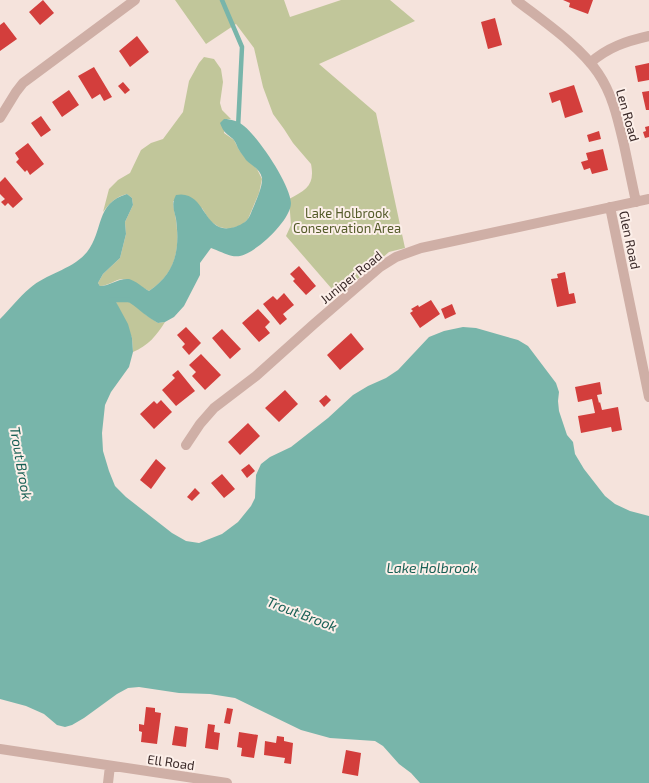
<svg xmlns="http://www.w3.org/2000/svg" width="649" height="783" font-family="'Exo 2',sans-serif">
  <style>
    .green { fill: #c1c69a }
    .water { fill: #78b5aa }
    .lines { fill: none; stroke-linecap: round; stroke-linejoin: round }
    .stream { stroke: #78b5aa; stroke-width: 4.5 }
    .building { fill: #d33e3c }
    .minor { stroke: #cfafa6; stroke-width: 10 }
    .labels { text-anchor: middle; stroke-width: 4; stroke-linejoin: round; paint-order: stroke }
    .street-label { font-size: 13px; fill: #3a2928; stroke: #fcefe9 }
    .park-label { font-size: 13px; fill: #545b29; stroke: #fcefe9 }
    .water-label { font-size: 14px; font-style: italic; fill: #186055; stroke: #fcefe9 }
  </style>
  <rect width="100%" height="100%" fill="#f5e3dc"/>
  <path class="green" d="M175,0H284L290,17L341,0H390L415,21L319,64L376,113L405,248L389,252L338,296L286,236L291,225L289,199C307,190 315,185 311,164L293,143L284,129L273,114L263,87L254,48L236,24L206,44Z
    M204,57L214,59L221,69L223,82L220,103L222,110L231,119H224V133L234,140L239,150L248,161L257,169L262,179L259,193L248,219L242,225L229,229L219,227L210,221L202,208L173,201C173,208 175,213 176,220C180,250 176,273 149,291C140,287 133,279 122,279C114,280 108,286 100,286L98,283L103,274L120,258L126,234L125,222L133,205L132,198L127,194C115,197 110,203 103,212L109,189L118,180L130,173L141,150L151,143L163,139L183,112L189,81L199,63Z
    M121,299L134,304L146,315L158,323L165,322C157,335 148,346 133,352L132,338L115,300Z"/>
  <path class="water" d="M224,119C231,119 238,121 244,126C259,138 290,184 291,203C291,220 256,253 240,256C231,258 220,251 211,248L200,263V275L184,306L174,317L165,322L158,323C154,321 150,318 147,316C136,308 129,298 115,300L128,324L132,338L133,352L129,367L111,392L105,405L102,433L103,451L109,471L115,486L126,497L172,533L186,541L199,543L222,534L238,522L251,506L255,498L256,475L261,464L270,457L291,447L328,418L353,395L368,386L386,378L398,370L429,337L444,331L463,327L476,328L518,340L528,346L556,383L559,392L558,401L559,411L567,435L573,442L575,454L584,469L605,496L615,504L630,511L649,516V783H420L411,773L399,764L383,746L375,741L330,738L301,730L235,698L210,694L179,693L139,687L128,688L117,694L84,718L72,725L65,727L57,725L44,714L26,706L0,699V319C10,309 19,297 30,288C47,273 72,270 87,252C104,231 95,203 127,194L132,198L133,205L125,222L126,234L120,258L103,274L98,283L100,286C110,286 118,278 129,279C136,281 142,287 149,291C176,273 180,249 176,219C174,210 171,204 176,195C207,189 202,237 235,227C243,224 248,221 251,213C254,205 263,187 262,178C260,169 252,166 246,160C244,157 241,153 239,150C237,147 236,142 233,139C225,132 224,133 220,123Z"/>
  <g class="lines">
    <path class="stream" d="M222,0L242,47L238,128
      M110,300H129"/>
  </g>
  <path class="building" d="M43,0L54,13L40,25L29,12Z
    M563,0H593L588,14L569,7L570,3Z
    M495,18L502,45L488,49L481,22Z
    M4,22L17,39L0,51V25Z
    M137,36L149,52L130,67L119,51Z
    M649,63V80L638,82L635,66Z
    M94,67L112,97L104,101L100,94L92,99L78,76Z
    M123,82L130,90L125,94L118,86Z
    M574,85L583,112L565,118L560,100L552,103L549,93Z
    M69,90L79,105L62,117L52,102Z
    M649,91V110H646L642,92Z
    M41,116L51,130L41,137L31,123Z
    M649,126V137L645,138L643,132L646,131L645,127Z
    M599,131L601,139L589,142L587,135Z
    M28,143L44,164L30,175L27,170L25,172L16,162L19,159L15,153Z
    M603,149L608,170L592,174L590,168L584,170L581,162L588,160L586,153Z
    M5,177L23,199L13,208L8,203L5,206L1,202L5,199L0,194V182Z
    M299,266L316,286L306,295L293,281L295,279L290,274Z
    M565,272L569,294L574,293L576,303L557,307L551,279L558,278L557,274Z
    M284,293L294,305L283,314L287,319L280,325L263,304L273,296L277,300Z
    M431,300L440,314L420,328L410,313L413,311L411,309L418,305L419,307Z
    M452,304L456,314L445,319L441,309Z
    M258,309L270,322L265,327L270,333L259,342L242,323Z
    M186,327L201,343L189,355L182,347L185,344L177,335Z
    M222,329L241,349L230,359L212,338Z
    M351,333L364,349L340,370L327,355Z
    M201,354L221,375L205,390L192,376L196,372L189,365Z
    M178,370L195,391L176,406L162,390L175,378L172,375Z
    M600,382L602,394L597,395L599,403L600,402L602,410L618,407L622,430L612,432L611,427L581,433L578,416L595,413L592,399L578,402L575,387Z
    M285,390L298,404L279,422L265,408Z
    M326,395L331,400L324,407L319,401Z
    M161,400L172,412L154,429L140,414L154,401L157,404Z
    M248,423L260,436L240,455L228,442Z
    M156,459L166,468L151,489L140,480Z
    M249,464L255,471L247,478L241,470Z
    M222,474L235,489L224,498L211,483Z
    M195,488L200,493L192,501L187,497Z
    M146,707L155,708V712L161,713L157,744L141,742L142,732L139,731V724L144,725Z
    M227,708L233,709L230,724L224,723Z
    M208,724L215,725L214,732L220,733L218,750L205,748Z
    M175,726L188,728L186,747L172,745Z
    M239,732L258,735L254,758L241,756L242,748L237,747Z
    M277,736L284,737V741L293,743L291,764L284,763L285,758L264,755L265,741L276,743Z
    M346,750L361,753L358,776L342,773Z"/>
  <g class="lines">
    <path class="minor" d="M516,0C543,21 580,46 598,73C613,95 618,120 624,145C628,164 632,183 636,202
      M590,63C608,47 627,41 649,36
      M0,118L16,92L23,83L135,0
      M610,207L649,397
      M186,445L200,424L214,408L256,376L314,324L380,267L396,257L421,248L649,199
      M0,749L227,783
      M108,783L110,766"/>
  </g>
  <g class="labels">
    <g class="street-label">
      <text transform="translate(628 115) rotate(74)" y="5">Len Road</text>
      <text transform="translate(630 240) rotate(78)" y="5">Glen Road</text>
      <text transform="translate(351 277) rotate(-39)" y="5">Juniper Road</text>
      <text transform="translate(171 762) rotate(8)" y="5">Ell Road</text>
    </g>
    <g class="park-label">
      <text x="347" y="218">Lake Holbrook<tspan x="347" dy="15">Conservation Area</tspan></text>
    </g>
    <g class="water-label">
      <text transform="translate(21 463) rotate(80)" y="5">Trout Brook</text>
      <text x="432" y="573">Lake Holbrook</text>
      <text transform="translate(302 614) rotate(21)" y="5">Trout Brook</text>
    </g>
  </g>
</svg>
